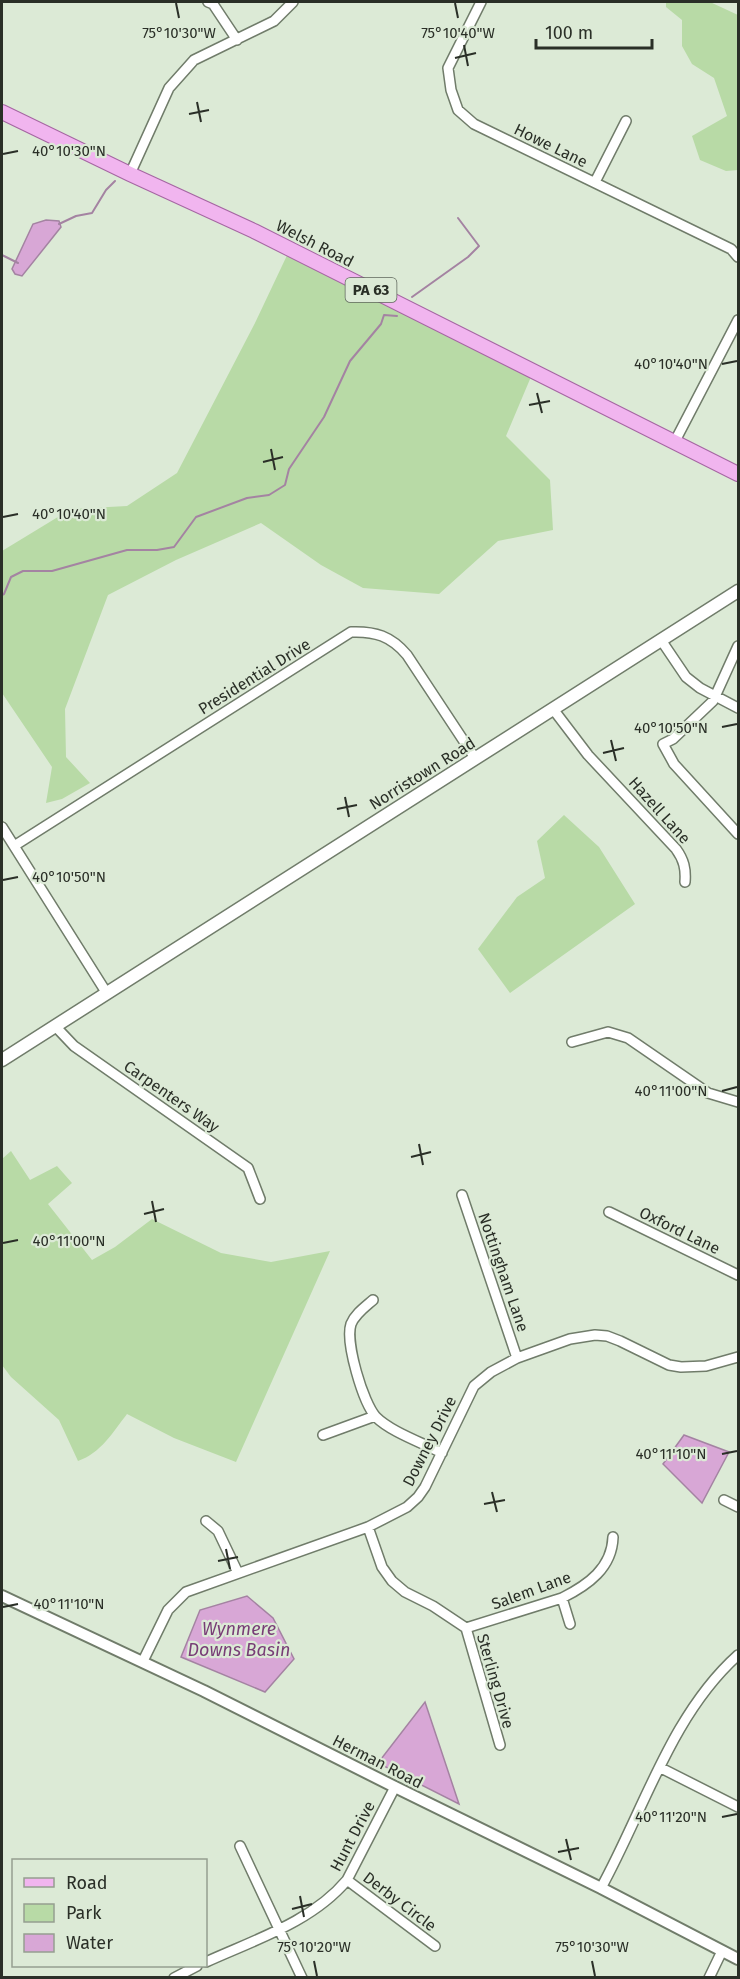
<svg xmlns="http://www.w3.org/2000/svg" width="740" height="1979" font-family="'Fira Sans',sans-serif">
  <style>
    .green { fill: #b8daa6 }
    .water { fill: #d8a7d6; stroke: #a483a2; stroke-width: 1.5 }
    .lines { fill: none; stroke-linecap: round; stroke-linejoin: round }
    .stream { stroke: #a483a2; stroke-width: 2 }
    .minor-casing { stroke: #707c6a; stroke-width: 12 }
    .tertiary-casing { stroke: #707c6a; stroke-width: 14 }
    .secondary-casing { stroke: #707c6a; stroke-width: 15 }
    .primary-casing { stroke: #a566a2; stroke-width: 16 }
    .minor { stroke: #fff; stroke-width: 9 }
    .tertiary { stroke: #fff; stroke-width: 10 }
    .secondary { stroke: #fff; stroke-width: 12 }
    .primary { stroke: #f1b5ef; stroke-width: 14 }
    .ticks { fill: none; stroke: #2a2f27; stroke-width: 2 }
    .labels { text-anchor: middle; stroke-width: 4.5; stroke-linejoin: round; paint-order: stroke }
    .shield { fill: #dcead6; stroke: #5f675c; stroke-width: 1.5 }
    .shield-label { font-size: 15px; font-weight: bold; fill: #2a2f27 }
    .street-label { font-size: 16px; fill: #2a2f27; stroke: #dcead6 }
    .water-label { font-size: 18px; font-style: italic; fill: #783d76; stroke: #dcead6 }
    .ticks-label { font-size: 15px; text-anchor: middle; fill: #2a2f27; stroke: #dcead6; stroke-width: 4.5; stroke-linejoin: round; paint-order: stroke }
  </style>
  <rect width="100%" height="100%" fill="#dcead6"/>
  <path class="green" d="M666,2H710L738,15V170L726,171L700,160L692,136L727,116L714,78L692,64L682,46V20L666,7Z
    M290,249L533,372L506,436L550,480L553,530L498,541L439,594L363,588L321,565L261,523L176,560L108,595L65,709L66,757L90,783L62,799L46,803L52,767L2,693V551L71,509L127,506L177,473L255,323Z
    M564,815L599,847L635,904L510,993L478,949L517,897L545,878L537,841Z
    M11,1151L30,1180L57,1166L72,1183L48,1204L92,1260L115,1247L152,1219L221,1253L271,1262L330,1251L236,1462L174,1438L127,1414C113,1432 101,1453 78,1461L59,1420L11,1377L2,1365V1159Z"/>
  <path class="water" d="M46,220L59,221L61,227L22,276L15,274L12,269L33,224Z
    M684,1435L729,1452L702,1503L663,1464Z
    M247,1596L273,1618L294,1659L265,1692L181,1657L200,1610Z
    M425,1702L459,1804L378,1763Z"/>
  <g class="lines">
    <path class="stream" d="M59,224L76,216L92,213L106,190L115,181
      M2,255L18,263
      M412,297L468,257L479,246L458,218
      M2,595L4,594L11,577L23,571H52L127,550H157L174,547L196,517L247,498L269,495L285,485L289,469L324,417L350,361L381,324L384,315L397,316"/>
    <defs>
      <path id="minor" d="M208,2L213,4L237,40
        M481,2L448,68L451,90L458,110L474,124L731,249L738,257
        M130,174L169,88L194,60L274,21L293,2
        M595,182L626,121
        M674,443L738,320
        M661,640L686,677L700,688L738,708
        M738,646L713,701L673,739L663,744L674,764L738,834
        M553,709L588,755L676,849C684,860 686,869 685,882
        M2,827L106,992
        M14,846L351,632C375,631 391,636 407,655L475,758
        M55,1026L74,1046L248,1168L260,1199
        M572,1042L608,1032L628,1038L708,1093L738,1102
        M462,1195L517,1358
        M609,1212L738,1275
        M373,1300C365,1307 355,1314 351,1324C345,1342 363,1403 376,1417C391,1432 423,1443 442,1453
        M323,1435L375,1416
        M724,1500L738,1507
        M206,1521L218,1531L238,1573
        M368,1527L382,1567L392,1581L405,1592L433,1606L466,1628L500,1745
        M562,1598L570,1624
        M466,1628L562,1598C588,1585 612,1568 613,1537
        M143,1661L168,1610L186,1592L368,1527L407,1507L418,1497L425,1487L474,1386L491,1372L517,1358L570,1339L595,1335L607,1336L620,1341L669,1365L681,1367L706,1366L738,1357
        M661,1768L738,1807
        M240,1846L302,1978
        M347,1880L435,1946
        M601,1888C644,1810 671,1715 738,1655
        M206,1962C254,1940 312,1922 347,1880L395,1787
        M174,1978L197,1966
        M709,1978L722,1951"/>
      <path id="tertiary" d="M2,1596L204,1691L395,1787L601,1888L738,1959"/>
      <path id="secondary" d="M2,1060L738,591"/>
      <path id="primary" d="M2,112L130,174L254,231L738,474"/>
    </defs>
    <use href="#minor" class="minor-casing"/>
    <use href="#tertiary" class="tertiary-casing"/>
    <use href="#secondary" class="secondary-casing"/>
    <use href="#primary" class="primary-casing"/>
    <use href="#minor" class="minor"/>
    <use href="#tertiary" class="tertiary"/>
    <use href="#secondary" class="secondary"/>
    <use href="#primary" class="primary"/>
  </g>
  <path class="ticks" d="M176,3L179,18M455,3L458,18M464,45L468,66M455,58L476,53M197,102L201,122M189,114L209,110M3,154L18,151M722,364L737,361M537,393L542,413M529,405L550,401M271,449L275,470M263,462L283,457M3,517L18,514M722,727L737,724M611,740L616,761M603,753L624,748M345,797L349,817M337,809L357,805M3,880L18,877M722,1091L737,1087M419,1144L423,1165M411,1157L431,1152M152,1201L156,1222M144,1214L164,1209M3,1243L18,1240M722,1454L737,1451M492,1492L497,1512M484,1504L505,1500M226,1549L230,1569M218,1561L238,1557M3,1607L18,1604M722,1817L737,1814M566,1839L571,1860M558,1852L579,1848M300,1896L304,1917M292,1909L312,1904M314,1961L317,1976M592,1961L595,1976"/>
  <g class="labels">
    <rect class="shield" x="345.5" y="278" width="51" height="24" rx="4.5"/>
    <g class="shield-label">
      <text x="371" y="295">PA 63</text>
    </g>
    <g class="street-label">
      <text transform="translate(551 145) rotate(26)" y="6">Howe Lane</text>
      <text transform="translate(315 243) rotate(27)" y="6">Welsh Road</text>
      <text transform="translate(254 676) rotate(-32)" y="6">Presidential Drive</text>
      <text transform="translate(422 773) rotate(-32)" y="6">Norristown Road</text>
      <text transform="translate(660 810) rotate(48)" y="6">Hazell Lane</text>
      <text transform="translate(172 1096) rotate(35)" y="6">Carpenters Way</text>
      <text transform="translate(680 1230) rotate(26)" y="6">Oxford Lane</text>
      <text transform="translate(504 1272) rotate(71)" y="6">Nottingham Lane</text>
      <text transform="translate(429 1441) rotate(-63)" y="6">Downey Drive</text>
      <text transform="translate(531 1590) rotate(-20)" y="6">Salem Lane</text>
      <text transform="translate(496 1681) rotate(74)" y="6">Sterling Drive</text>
      <text transform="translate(378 1761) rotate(27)" y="6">Herman Road</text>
      <text transform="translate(352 1836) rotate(-62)" y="6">Hunt Drive</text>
      <text transform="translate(400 1901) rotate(37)" y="6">Derby Circle</text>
    </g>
    <g class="water-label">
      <text x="239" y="1635">Wynmere<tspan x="239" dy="21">Downs Basin</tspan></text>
    </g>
  </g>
  <g class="ticks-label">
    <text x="179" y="38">75°10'30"W</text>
    <text x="458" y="38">75°10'40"W</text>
    <text x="69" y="156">40°10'30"N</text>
    <text x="671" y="369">40°10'40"N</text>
    <text x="69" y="519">40°10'40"N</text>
    <text x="671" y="733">40°10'50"N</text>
    <text x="69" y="882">40°10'50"N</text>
    <text x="671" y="1096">40°11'00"N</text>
    <text x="69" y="1246">40°11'00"N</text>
    <text x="671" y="1459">40°11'10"N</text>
    <text x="69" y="1609">40°11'10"N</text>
    <text x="671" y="1822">40°11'20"N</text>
    <text x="314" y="1952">75°10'20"W</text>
    <text x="592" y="1952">75°10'30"W</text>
  </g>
  <rect width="740" height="1979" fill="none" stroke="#2a2f27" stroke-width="6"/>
  <rect x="12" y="1859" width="195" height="108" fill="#dcead6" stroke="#959f90" stroke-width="1.5"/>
  <rect x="24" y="1878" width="30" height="9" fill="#f1b5ef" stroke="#959f90" stroke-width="1.5"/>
  <text x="66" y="1889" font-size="18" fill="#2a2f27">Road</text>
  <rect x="24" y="1904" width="30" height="18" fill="#b8daa6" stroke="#959f90" stroke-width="1.5"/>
  <text x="66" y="1919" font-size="18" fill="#2a2f27">Park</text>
  <rect x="24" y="1934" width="30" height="18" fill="#d8a7d6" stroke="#959f90" stroke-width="1.5"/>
  <text x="66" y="1949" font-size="18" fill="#2a2f27">Water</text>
  <path d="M536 39v9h116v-9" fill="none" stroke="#2a2f27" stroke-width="3"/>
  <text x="545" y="39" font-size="18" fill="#2a2f27" stroke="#dcead6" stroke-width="4.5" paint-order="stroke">100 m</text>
</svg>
